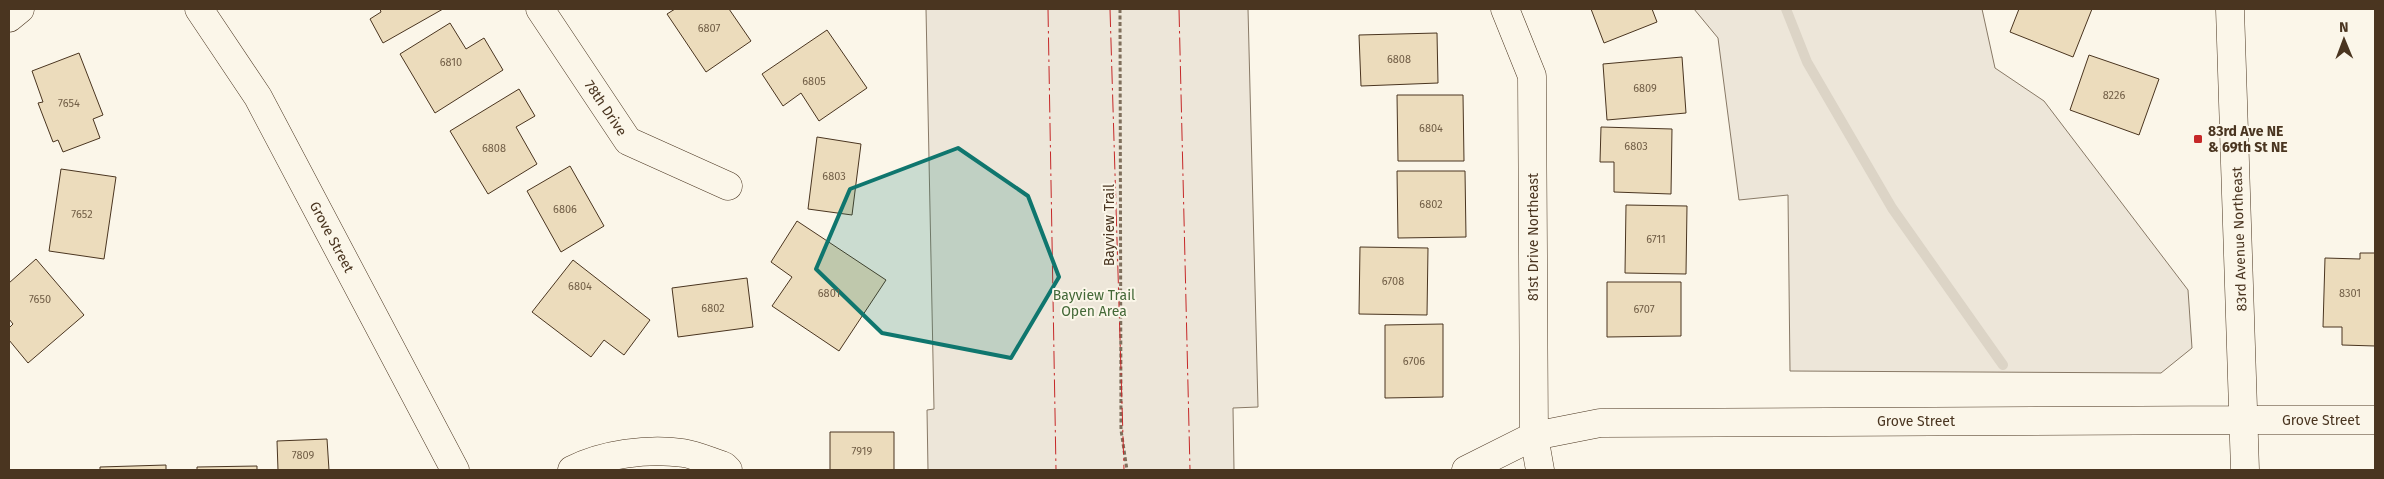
<svg xmlns="http://www.w3.org/2000/svg" width="2384" height="479" font-family="'Fira Sans',sans-serif">
  <style>
    .green { fill: #ede6d9; stroke: #887966 }
    .lines { fill: none; stroke-linecap: round; stroke-linejoin: round }
    .stream { stroke: #dcd4c6; stroke-width: 10 }
    .building { fill: #ecdcbc; stroke: #4a3520 }
    .street-casing { stroke: #4a3520; stroke-width: 29 }
    .secondary-casing { stroke: #4a3520; stroke-width: 29 }
    .path { stroke: #7f6f5c; stroke-width: 3; stroke-dasharray: 4 2.5; stroke-linecap: butt }
    .street { stroke: #fbf6e9; stroke-width: 28 }
    .secondary { stroke: #fbf6e9; stroke-width: 28 }
    .power { stroke: #c62828; stroke-width: 1; stroke-dasharray: 18 4 2.5 4; stroke-linecap: butt }
    .marked { fill: #0f766e; fill-opacity: 0.2; stroke: #0f766e; stroke-width: 4; stroke-linejoin: round }
    .poi-dot { fill: #c62828; stroke: #fbf6e9; stroke-width: 2 }
    .labels { text-anchor: middle; stroke-width: 4; stroke-linejoin: round; paint-order: stroke }
    .number-label { font-size: 11px; fill: #725f47 }
    .street-label { font-size: 14px; fill: #4a3520; stroke: #fbf6e9 }
    .poi-label { font-size: 14px; font-weight: bold; fill: #4a3520; stroke: #fbf6e9; text-anchor: start }
    .park-label { font-size: 14px; fill: #436837; stroke: #fbf6e9 }
  </style>
  <rect width="100%" height="100%" fill="#fbf6e9"/>
  <path class="green" d="M926,9H1248L1258,407L1233,408L1234,470H928L927,410L934,409Z
    M1694,9H1982L1995,68L2044,101L2188,290L2192,348L2161,373L1790,371L1788,195L1739,200L1718,38Z"/>
  <g class="lines">
    <path class="stream" d="M1786,9L1807,62L1892,208L2003,365"/>
  </g>
  <path class="building" d="M380,9H443L383,43L370,19L381,12Z
    M675,9H729L751,41L706,72L667,14Z
    M1591,9H1652L1657,22L1604,43Z
    M2019,9H2092L2073,57L2010,32Z
    M450,23L466,49L484,38L503,70L435,113L400,54Z
    M827,30L867,88L819,121L801,93L783,106L762,74Z
    M1437,33L1438,83L1361,86L1359,35Z
    M79,53L103,115L93,119L100,138L63,152L58,140L53,142L38,103L43,102L32,71Z
    M2089,55L2159,79L2139,135L2070,110Z
    M1682,57L1686,113L1607,120L1603,64Z
    M519,89L535,116L516,127L537,164L488,194L450,131Z
    M1397,95H1463L1464,161H1398Z
    M1601,127L1672,129L1671,194L1614,192V162H1600Z
    M817,137L861,144L852,215L808,209Z
    M570,166L604,226L561,252L527,191Z
    M61,169L116,177L104,259L49,251Z
    M1397,171H1465L1466,237L1398,238Z
    M1626,205L1687,206L1686,274L1625,273Z
    M797,221L886,280L839,351L772,306L792,277L771,262Z
    M1360,247L1428,248L1427,315L1359,314Z
    M2360,253H2375V346L2342,345V327H2323L2325,258L2360,259Z
    M36,259L84,315L28,363L9,340V328L13,324L9,319V283Z
    M573,260L650,320L624,355L604,340L591,357L532,312Z
    M747,278L753,327L678,337L672,288Z
    M1607,282H1681V336L1607,337Z
    M1443,324V397L1385,398V325Z
    M830,432H894V470H830Z
    M327,439L329,470H278L277,441Z
    M166,465V470H100V467Z
    M257,466V470H197V467Z"/>
  <g class="lines">
    <defs>
      <path id="street" d="M540,9L628,141L728,186
        M1505,9L1532,76L1534,436L1540,470
        M9,18L20,9
        M2244,420H2375
        M572,470C603,454 648,448 683,453C697,455 711,462 724,466L728,470"/>
      <path id="secondary" d="M199,9L258,97L455,470
        M2230,9L2245,470
        M1466,470L1534,436L1600,423L2244,420"/>
    </defs>
    <use href="#street" class="street-casing"/>
    <use href="#secondary" class="secondary-casing"/>
    <path class="path" d="M1120,9L1121,430L1127,470"/>
    <use href="#street" class="street"/>
    <use href="#secondary" class="secondary"/>
    <path class="power" d="M1048,9L1056,470
      M1110,9L1124,470
      M1179,9L1190,470"/>
  </g>
  <path class="marked" d="M958,148L1028,196L1059,277L1011,358L882,333L816,269L850,189Z"/>
  <rect class="poi-dot" x="2193" y="134" width="10" height="10" rx="2.5"/>
  <g class="labels">
    <g class="number-label">
      <text x="709" y="32">6807</text>
      <text x="1399" y="63">6808</text>
      <text x="451" y="66">6810</text>
      <text x="814" y="85">6805</text>
      <text x="1645" y="92">6809</text>
      <text x="2114" y="99">8226</text>
      <text x="69" y="107">7654</text>
      <text x="1431" y="132">6804</text>
      <text x="1636" y="150">6803</text>
      <text x="494" y="152">6808</text>
      <text x="834" y="180">6803</text>
      <text x="1431" y="208">6802</text>
      <text x="565" y="213">6806</text>
      <text x="82" y="218">7652</text>
      <text x="1656" y="243">6711</text>
      <text x="1393" y="285">6708</text>
      <text x="580" y="290">6804</text>
      <text x="829" y="297">6801</text>
      <text x="2350" y="297">8301</text>
      <text x="40" y="303">7650</text>
      <text x="713" y="312">6802</text>
      <text x="1644" y="313">6707</text>
      <text x="1414" y="365">6706</text>
      <text x="862" y="455">7919</text>
      <text x="303" y="459">7809</text>
    </g>
    <g class="street-label">
      <text transform="translate(606 108) rotate(56)" y="5">78th Drive</text>
      <text transform="translate(1109 225) rotate(-90)" y="5">Bayview Trail</text>
      <text transform="translate(332 237) rotate(62)" y="5">Grove Street</text>
      <text transform="translate(1533 237) rotate(-90)" y="5">81st Drive Northeast</text>
      <text transform="translate(2239 239) rotate(-92)" y="5">83rd Avenue Northeast</text>
      <text x="2321" y="425">Grove Street</text>
      <text x="1916" y="426">Grove Street</text>
    </g>
    <g class="poi-label">
      <text x="2208" y="136">83rd Ave NE<tspan x="2208" dy="16">&amp; 69th St NE</tspan></text>
    </g>
    <g class="park-label">
      <text x="1094" y="300">Bayview Trail<tspan x="1094" dy="16">Open Area</tspan></text>
    </g>
  </g>
  <rect width="2384" height="479" fill="none" stroke="#4a3520" stroke-width="20"/>
  <g transform="translate(2344 40) rotate(359)" stroke="#fbf6e9" stroke-width="4" paint-order="stroke">
  <path d="M0-4L9 19L0 12L-9 19Z" fill="#4a3520"/>
  <text y="-8" font-size="14" font-weight="bold" text-anchor="middle" fill="#4a3520">N</text>
  </g>
</svg>
